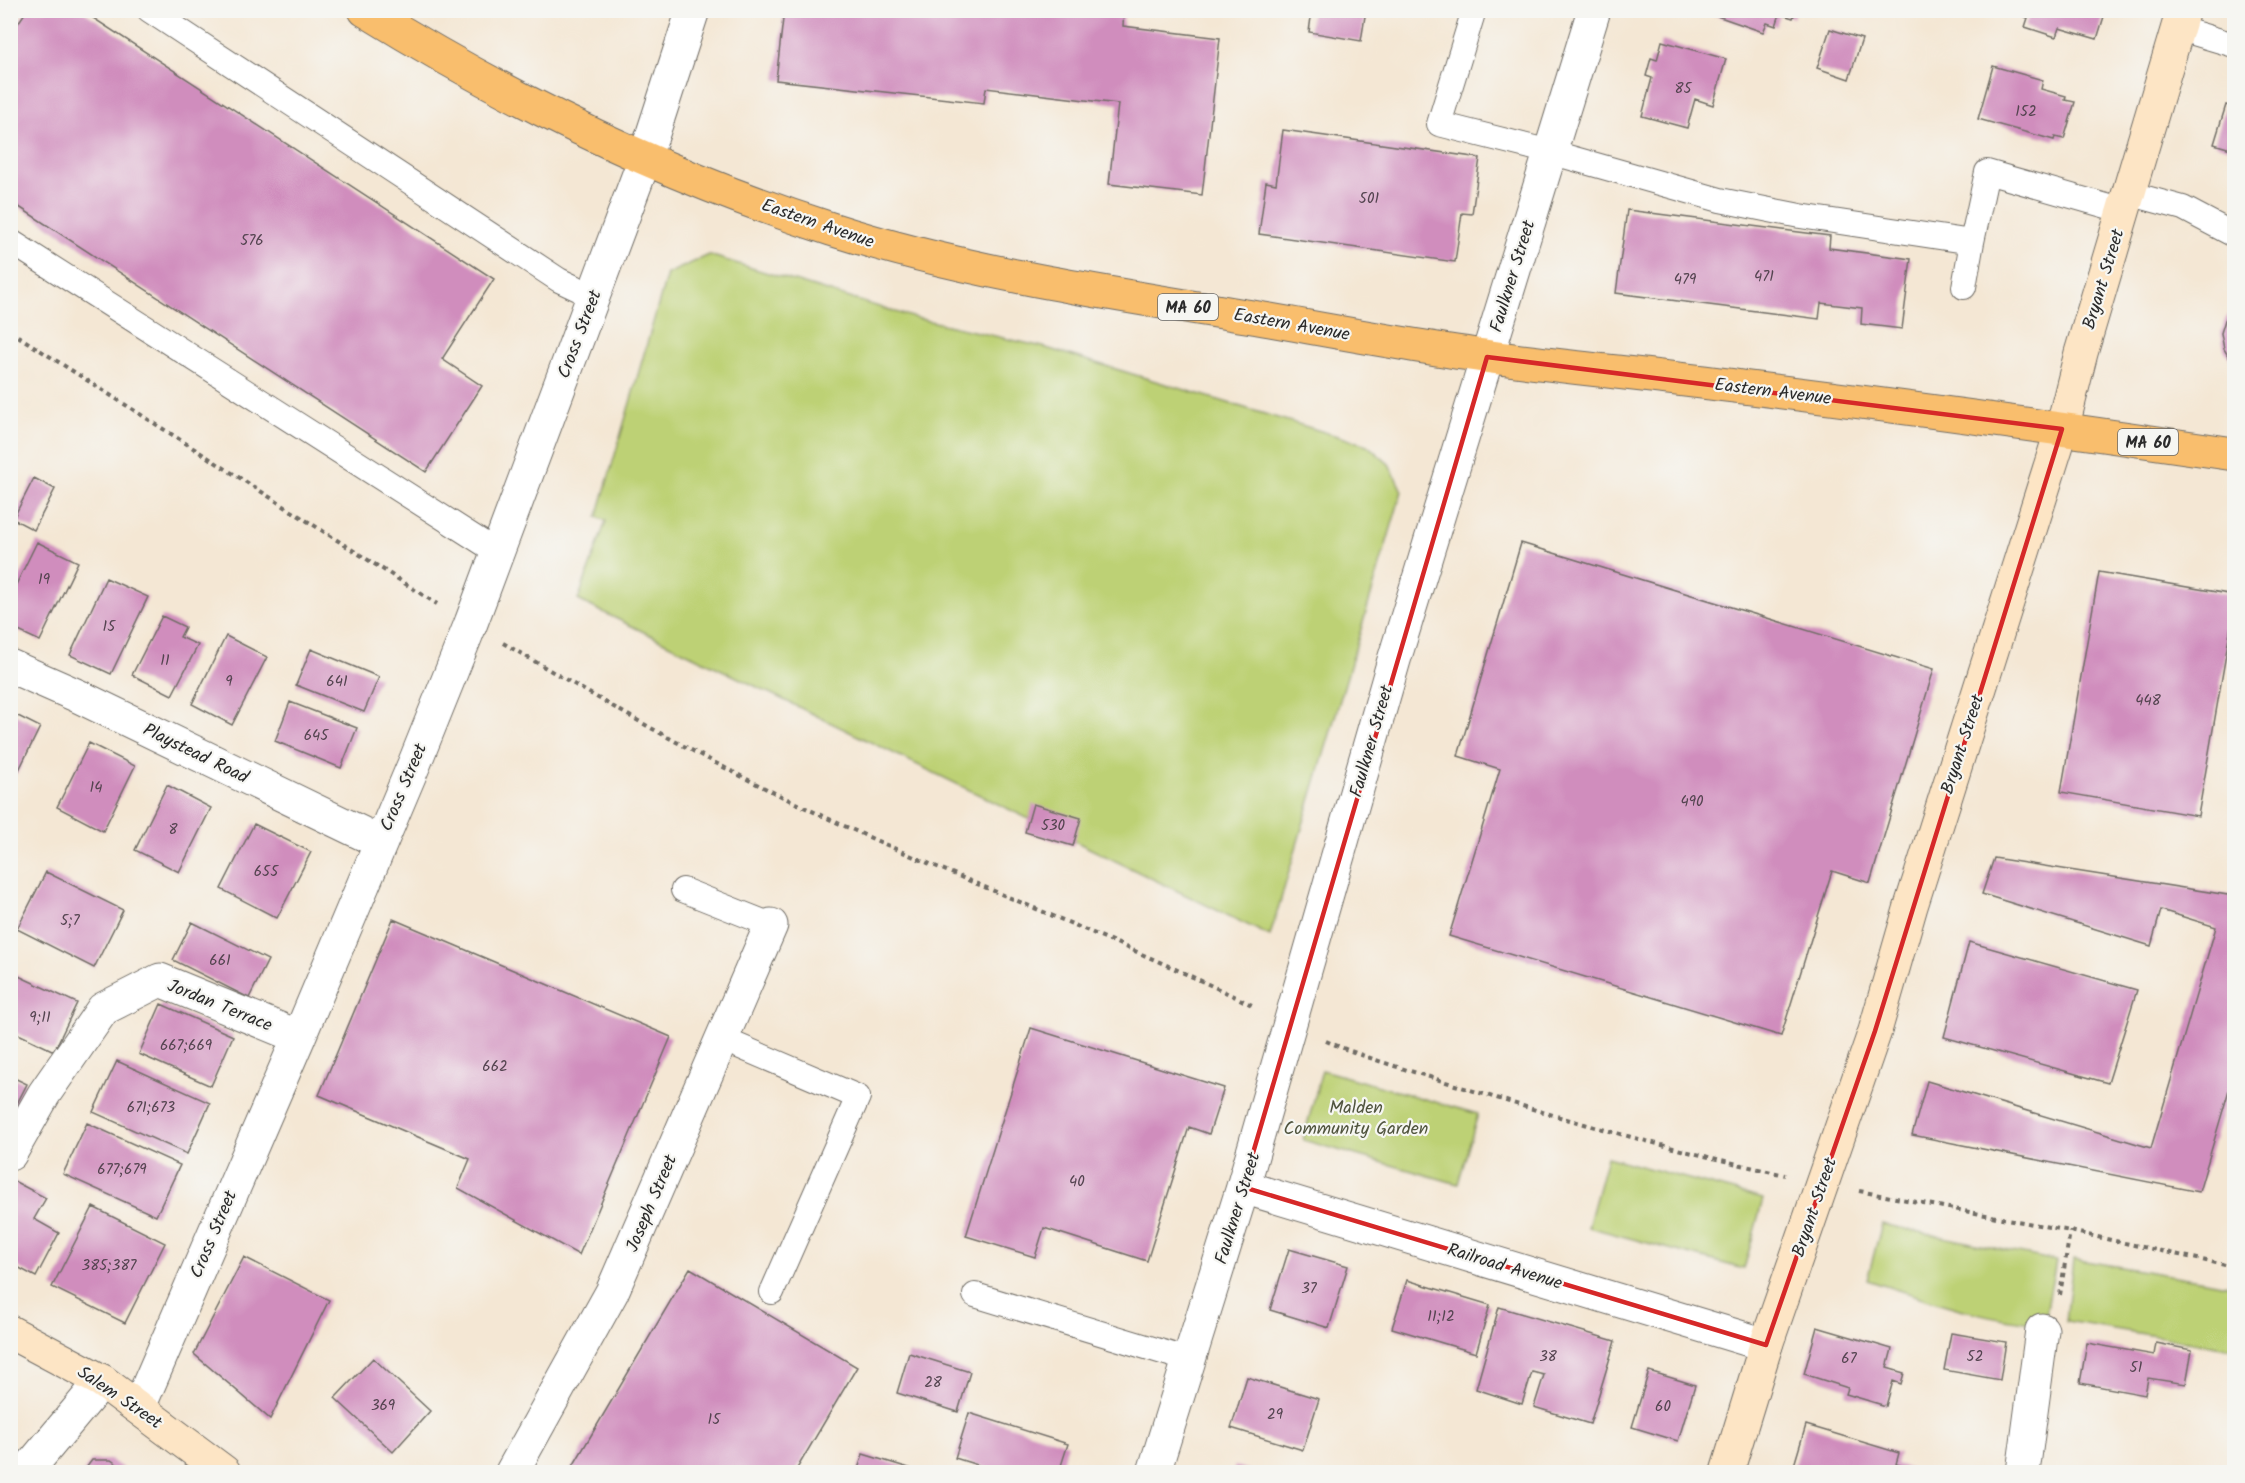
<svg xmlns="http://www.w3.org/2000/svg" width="2245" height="1483" font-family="Kalam,sans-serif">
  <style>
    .green { fill: #bdd175; stroke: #747e50; stroke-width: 1.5 }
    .building { fill: #d08dbd }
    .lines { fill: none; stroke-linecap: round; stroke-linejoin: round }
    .service-casing { stroke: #716d66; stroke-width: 26 }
    .minor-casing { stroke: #716d66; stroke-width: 35 }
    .secondary-casing { stroke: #716d66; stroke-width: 35 }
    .primary-casing { stroke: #716d66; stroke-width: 35 }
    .path { stroke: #716d66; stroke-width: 4; stroke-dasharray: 4.5 4.5; stroke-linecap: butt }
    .service { stroke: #fff; stroke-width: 24 }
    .minor { stroke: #fff; stroke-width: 33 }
    .secondary { stroke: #fde5c5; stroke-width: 33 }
    .primary { stroke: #f9be6d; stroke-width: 33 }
    .marked { fill: none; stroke: #d62828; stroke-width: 4.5; stroke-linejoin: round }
    .labels { text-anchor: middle; stroke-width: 4.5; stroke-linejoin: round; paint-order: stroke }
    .number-label { font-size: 15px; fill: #544450 }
    .shield { fill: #f6f6f2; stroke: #686867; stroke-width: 1.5 }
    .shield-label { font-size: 16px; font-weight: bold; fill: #2b2b2b }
    .street-label { font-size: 18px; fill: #2b2b2b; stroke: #f6f6f2 }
    .park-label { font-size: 18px; fill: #50543e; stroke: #f6f6f2 }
  </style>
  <rect width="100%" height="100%" fill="#f6f6f2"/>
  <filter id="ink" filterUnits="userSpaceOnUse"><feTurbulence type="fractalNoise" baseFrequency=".0167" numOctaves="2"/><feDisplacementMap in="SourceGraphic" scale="12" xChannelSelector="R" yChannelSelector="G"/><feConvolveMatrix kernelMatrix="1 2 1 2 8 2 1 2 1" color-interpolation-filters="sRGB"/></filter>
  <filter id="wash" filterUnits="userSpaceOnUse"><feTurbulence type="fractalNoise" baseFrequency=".008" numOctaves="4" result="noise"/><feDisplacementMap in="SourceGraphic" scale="24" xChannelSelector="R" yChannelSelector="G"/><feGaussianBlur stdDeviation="1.35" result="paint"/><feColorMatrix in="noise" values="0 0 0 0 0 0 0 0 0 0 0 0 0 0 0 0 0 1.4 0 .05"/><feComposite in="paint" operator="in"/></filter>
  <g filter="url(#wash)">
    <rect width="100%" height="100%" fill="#f4e7d4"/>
    <path class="green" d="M709,255L912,317L1043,347L1367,445L1389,464L1402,491L1270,936L578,600L606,521L597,517L667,274Z
      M1322,1070L1478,1114L1458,1184L1303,1140Z
      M1607,1157L1763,1199L1744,1269L1588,1227Z
      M1882,1224L2056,1261L2044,1324C1983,1320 1924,1298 1867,1280Z
      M2073,1259L2234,1286V1349L2066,1321Z"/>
    <g id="blocks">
      <path class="building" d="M27,10H81L494,279L442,359L482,386L426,472L10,201V35Z
        M784,10H1124L1123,26L1220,38L1202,195L1109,184L1118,104L986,88L984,103L776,80Z
        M1312,10H1366L1361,41L1309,32Z
        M1700,10H1796L1793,18L1780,14L1776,26L1767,23L1763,32Z
        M2004,10H2106L2097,39L2059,28L2056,37L2025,27L2028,18Z
        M1830,29L1862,39L1849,79L1817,68Z
        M1662,41L1726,59L1713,105L1695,99L1687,128L1642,116L1652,78L1646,76L1651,58L1657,60Z
        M1993,66L2043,80L2041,89L2066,96L2065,100L2075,102L2064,139L2055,137L2054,140L1978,119Z
        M2226,105L2234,107V150L2214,144Z
        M1283,130L1480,158L1472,214L1462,213L1455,262L1259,234L1266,182L1276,184Z
        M1627,210L1830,236L1829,248L1911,259L1902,329L1861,324L1862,308L1821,303L1819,319L1616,293Z
        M2234,307V366L2224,349L2221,333L2225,320Z
        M34,478L55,489L34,530L13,519Z
        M37,542L78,562L40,641L10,627V597Z
        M1521,543L1934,669L1870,883L1832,871L1781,1036L1449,936L1500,769L1458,756Z
        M2099,572L2234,595V608L2198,816L2061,792Z
        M106,578L148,597L111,674L70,655Z
        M162,616L185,627L180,637L198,645L172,695L132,675Z
        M226,636L267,657L232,725L192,704Z
        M311,649L379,677L364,712L296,685Z
        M290,702L357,728L341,768L275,741Z
        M10,712L40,727L17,774L10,771Z
        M89,743L135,766L103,831L57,807Z
        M167,785L211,808L179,872L135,850Z
        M1033,804L1081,818L1073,846L1025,832Z
        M254,824L311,852L277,918L221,889Z
        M1994,858L2234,896V1073L2199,1192L1912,1135L1927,1081L2151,1148L2216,927L2161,910L2151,946L1982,894Z
        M46,872L123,910L94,968L17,929Z
        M393,919L671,1037L579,1255L458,1188L470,1159L319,1095Z
        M192,922L268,960L249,998L173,960Z
        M1969,942L2137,990L2108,1083L1944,1037Z
        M10,972L77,1003L54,1051L10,1030Z
        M161,1004L233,1036L211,1086L139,1054Z
        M1031,1028L1224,1088L1209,1134L1189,1127L1147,1261L1044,1228L1035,1257L966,1236Z
        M117,1061L210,1103L187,1154L93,1112Z
        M10,1076L27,1084L10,1117Z
        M87,1123L180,1165L156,1216L63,1174Z
        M10,1179L46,1198L34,1219L59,1233L36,1277L10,1263Z
        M93,1207L165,1243L125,1323L52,1287Z
        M1289,1249L1348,1266L1329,1328L1270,1310Z
        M244,1257L329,1300L270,1419L194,1354Z
        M690,1268L857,1367L795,1472H572L570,1471Z
        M1407,1280L1490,1305L1476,1353L1392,1328Z
        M1499,1307L1615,1341L1590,1424L1534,1407L1544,1375L1532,1372L1522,1404L1476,1389Z
        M1817,1327L1892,1349L1887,1368L1904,1373L1901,1384L1893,1381L1886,1406L1846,1394L1848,1388L1804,1374Z
        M1951,1333L2006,1342L2000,1380L1944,1370Z
        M2087,1343L2154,1355L2156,1343L2192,1350L2186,1384L2148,1378L2145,1395L2080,1383Z
        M909,1353L970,1372L958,1412L897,1393Z
        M373,1358L430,1411L393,1452L335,1398Z
        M1649,1371L1695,1385L1678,1441L1632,1427Z
        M1247,1377L1319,1399L1303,1450L1231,1428Z
        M969,1413L1068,1444L1059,1472H1000L955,1458Z
        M1806,1425L1899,1453L1896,1464L1912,1469L1911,1472H1792Z
        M863,1454L922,1472H857Z
        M92,1460H111L128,1472H83Z
        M1235,1466L1256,1472H1233Z"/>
    </g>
  </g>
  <g filter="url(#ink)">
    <use href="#blocks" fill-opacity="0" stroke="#716d66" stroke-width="1.5"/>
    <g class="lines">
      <defs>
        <path id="service" d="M149,10L559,280L593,296
          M1474,10L1439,124L1550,152L1720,200L1800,216L1972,242L1987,172L2124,211
          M2177,28L2234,45
          M2128,193L2183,208L2234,235
          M10,241L497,552
          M1964,287L1972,242
          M683,890L771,925
          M722,1039L858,1097L772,1292
          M975,1295L1189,1360"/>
        <path id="minor" d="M10,666L78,696L380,842
          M10,1154L44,1094L103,1009L160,980L299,1037
          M1243,1187L1766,1345
          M139,1407L299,1037L415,762L471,623L645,158L693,10
          M26,1472L102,1381
          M512,1472L612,1292L771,925
          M1154,1472L1243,1187L1394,660L1594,10
          M2023,1472L2042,1330"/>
        <path id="secondary" d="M10,1332L102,1381L224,1472
          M1727,1472L1766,1345L1875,1031L1911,906L2062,429L2081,353L2183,10"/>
        <path id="primary" d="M365,10C510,100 668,177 831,229C974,275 1122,295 1270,320C1343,333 1417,347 1491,357C1574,368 1659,376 1742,387C1907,407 2071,430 2234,454"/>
      </defs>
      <use href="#service" class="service-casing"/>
      <use href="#minor" class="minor-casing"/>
      <use href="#secondary" class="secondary-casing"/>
      <use href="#primary" class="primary-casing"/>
      <path class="path" d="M10,331L437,604
        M503,643C594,696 686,750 781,796C936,872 1099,930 1254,1006
        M1326,1041C1367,1059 1412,1071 1455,1085C1564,1120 1674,1150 1785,1175
        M1859,1191L2070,1231L2234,1267
        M2060,1295L2070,1231"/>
      <use href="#service" class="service"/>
      <use href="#minor" class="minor"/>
      <use href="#secondary" class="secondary"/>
      <use href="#primary" class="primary"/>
    </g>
  </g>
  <path class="marked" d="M1487,357L2062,429L1875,1031L1766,1345L1243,1187Z"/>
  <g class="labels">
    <g class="number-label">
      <text x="1683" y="93">85</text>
      <text x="2026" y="116">152</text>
      <text x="1369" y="203">501</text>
      <text x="252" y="245">576</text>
      <text x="1764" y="281">471</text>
      <text x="1685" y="284">479</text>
      <text x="44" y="584">19</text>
      <text x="109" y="631">15</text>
      <text x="165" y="665">11</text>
      <text x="229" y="686">9</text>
      <text x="337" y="686">641</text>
      <text x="2148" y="705">448</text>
      <text x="316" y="740">645</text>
      <text x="96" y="792">14</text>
      <text x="1692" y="806">490</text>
      <text x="1053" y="830">530</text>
      <text x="173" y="834">8</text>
      <text x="266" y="876">655</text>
      <text x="70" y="925">5;7</text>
      <text x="220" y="965">661</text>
      <text x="40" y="1022">9;11</text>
      <text x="186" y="1050">667;669</text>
      <text x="495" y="1071">662</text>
      <text x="151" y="1112">671;673</text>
      <text x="122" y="1174">677;679</text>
      <text x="1077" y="1186">40</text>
      <text x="109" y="1270">385;387</text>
      <text x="1309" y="1293">37</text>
      <text x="1441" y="1321">11;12</text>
      <text x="1548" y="1361">38</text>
      <text x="1975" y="1361">52</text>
      <text x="1849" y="1363">67</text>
      <text x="2136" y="1372">51</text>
      <text x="933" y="1387">28</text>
      <text x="383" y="1410">369</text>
      <text x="1663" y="1411">60</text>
      <text x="1275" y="1419">29</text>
      <text x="714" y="1424">15</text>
    </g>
    <g class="shield">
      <rect x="1158" y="294" width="60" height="26" rx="4.5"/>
      <rect x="2118" y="429" width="60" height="26" rx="4.5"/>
    </g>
    <g class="shield-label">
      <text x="1188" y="313">MA 60</text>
      <text x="2148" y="448">MA 60</text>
    </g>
    <g class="street-label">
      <text transform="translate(818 223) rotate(19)" y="6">Eastern Avenue</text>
      <text transform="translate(1512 276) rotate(-73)" y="6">Faulkner Street</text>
      <text transform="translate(2103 279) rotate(-73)" y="6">Bryant Street</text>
      <text transform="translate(1292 324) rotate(10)" y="6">Eastern Avenue</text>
      <text transform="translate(579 334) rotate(-69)" y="6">Cross Street</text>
      <text transform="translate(1773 391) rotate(7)" y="6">Eastern Avenue</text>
      <text transform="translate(1371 741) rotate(-74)" y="6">Faulkner Street</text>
      <text transform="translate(1962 744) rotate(-72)" y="6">Bryant Street</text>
      <text transform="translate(196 753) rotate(26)" y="6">Playstead Road</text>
      <text transform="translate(403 787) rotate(-67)" y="6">Cross Street</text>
      <text transform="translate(220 1005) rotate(22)" y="6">Jordan Terrace</text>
      <text transform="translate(651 1203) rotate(-67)" y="6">Joseph Street</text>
      <text transform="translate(1814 1207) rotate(-71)" y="6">Bryant Street</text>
      <text transform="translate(1237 1208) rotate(-73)" y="6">Faulkner Street</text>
      <text transform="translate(213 1234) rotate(-67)" y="6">Cross Street</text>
      <text transform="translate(1505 1266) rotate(17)" y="6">Railroad Avenue</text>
      <text transform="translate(120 1397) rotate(34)" y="6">Salem Street</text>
    </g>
    <g class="park-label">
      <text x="1356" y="1113">Malden<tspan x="1356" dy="21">Community Garden</tspan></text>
    </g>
  </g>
  <rect width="2245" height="1483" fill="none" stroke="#f6f6f2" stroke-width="36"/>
</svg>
